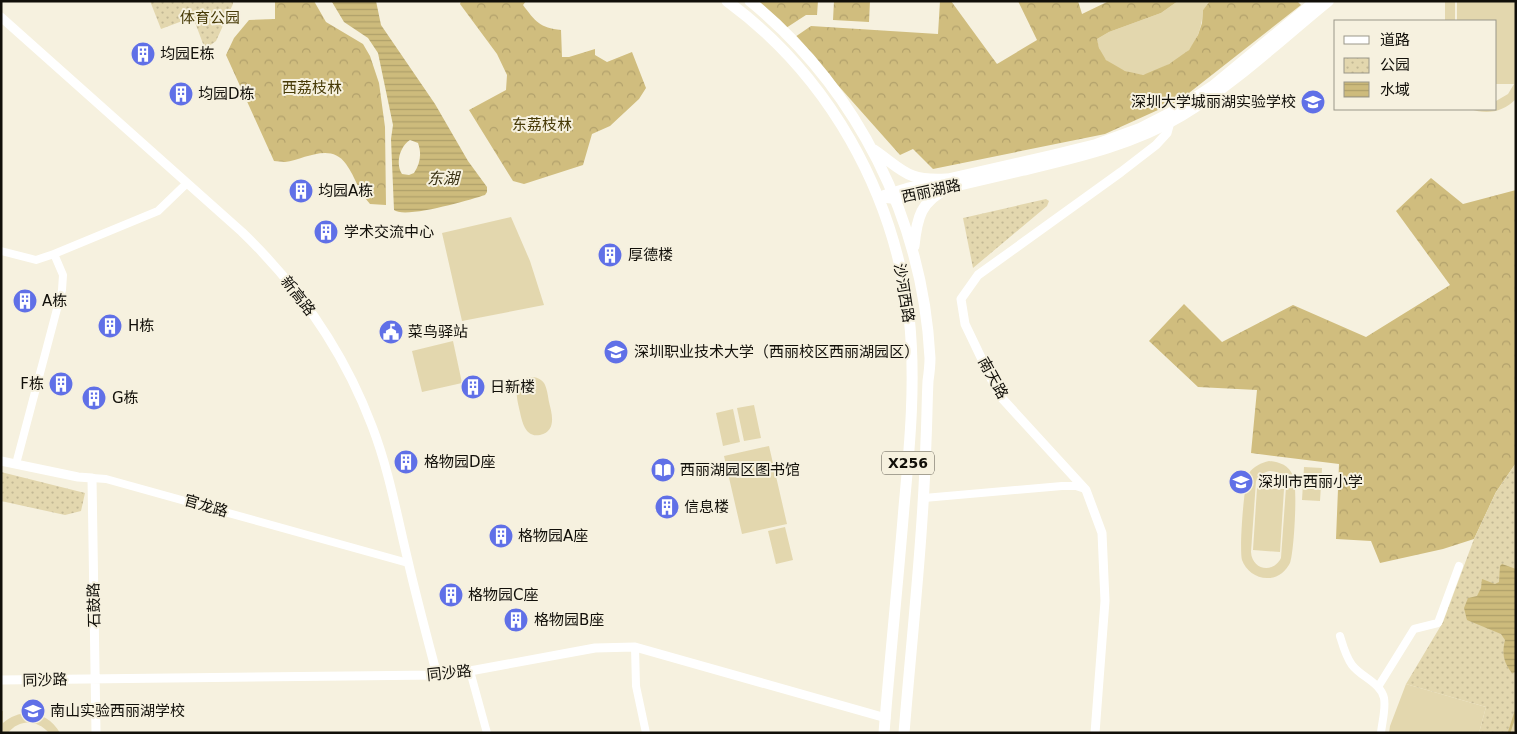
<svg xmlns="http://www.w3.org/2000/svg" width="1517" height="734" font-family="'DejaVu Sans','Noto Sans SC',sans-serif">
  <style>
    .grass { fill: #e3d7ae; fill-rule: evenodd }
    .forest { fill: url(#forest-crowns) }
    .park { fill: url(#park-dots) }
    .water { fill: url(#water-rules); fill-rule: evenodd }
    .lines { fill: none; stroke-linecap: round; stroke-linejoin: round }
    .stream { stroke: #cdbb7c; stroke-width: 2.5 }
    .minor { stroke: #fff; stroke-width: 8 }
    .tertiary { stroke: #fff; stroke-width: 9 }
    .secondary { stroke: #fff; stroke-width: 10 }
    .primary { stroke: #fff; stroke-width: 11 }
    .labels { text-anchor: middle; stroke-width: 4; stroke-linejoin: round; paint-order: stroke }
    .shield { fill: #f6f1df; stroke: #565349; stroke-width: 1 }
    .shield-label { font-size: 14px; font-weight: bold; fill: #110f09 }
    .park-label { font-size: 15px; fill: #473a06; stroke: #f6f1df }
    .poi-label { font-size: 15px; fill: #110f09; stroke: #f6f1df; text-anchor: start }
    .street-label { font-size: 15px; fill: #110f09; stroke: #f6f1df }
    .water-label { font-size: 16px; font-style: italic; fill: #383013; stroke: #f6f1df }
  </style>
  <defs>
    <pattern id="forest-crowns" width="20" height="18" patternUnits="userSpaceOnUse" patternTransform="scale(1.25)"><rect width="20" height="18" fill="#d0bd7e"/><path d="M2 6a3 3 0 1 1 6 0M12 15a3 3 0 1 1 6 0" fill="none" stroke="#b2a16c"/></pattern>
    <pattern id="park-dots" width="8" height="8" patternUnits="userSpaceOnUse" patternTransform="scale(1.25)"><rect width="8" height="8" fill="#e3d7ae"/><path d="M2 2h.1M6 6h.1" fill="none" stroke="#c2b794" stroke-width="1.8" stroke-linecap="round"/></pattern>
    <pattern id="water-rules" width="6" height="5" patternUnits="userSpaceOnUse" patternTransform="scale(1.25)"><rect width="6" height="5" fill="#cdbb7c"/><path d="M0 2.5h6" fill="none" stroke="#afa06a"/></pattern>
  </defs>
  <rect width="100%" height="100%" fill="#f6f1df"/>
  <path class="grass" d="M1178,1H1210V3L1203,10C1202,24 1199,38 1189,50C1183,57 1152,75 1142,75C1131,75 1114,67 1106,60C1101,55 1098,47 1097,39L1109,32L1161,13Z
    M1445,1H1455V21H1445Z
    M1457,1H1515L1516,99C1503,112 1487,115 1470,109H1496V101L1508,94L1514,84H1496V21H1457Z
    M511,217L530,261L544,305L462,321L442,233Z
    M453,341L462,383L422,392L412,351Z
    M530,377C536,377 540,378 544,383C547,388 548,396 549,402C552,414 557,431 540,435C524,438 522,420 519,408C516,395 513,380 530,377Z
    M754,405L761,438L744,441L737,408Z
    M733,409L740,442L723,446L716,413Z
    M769,446L787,524L742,534L724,456Z
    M1269,461C1279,462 1289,465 1293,476C1298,485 1294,553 1290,563C1286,571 1278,578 1269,578C1257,579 1246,571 1242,560C1239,549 1244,481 1249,473C1254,466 1261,463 1269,461ZM1269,471C1280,471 1286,477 1286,487L1281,558C1273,574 1252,570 1251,552L1256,481L1261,474Z
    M1304,467L1322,468L1320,501L1302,500Z
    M1257,488L1284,489L1280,552L1253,550Z
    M785,527L793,560L776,564L768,531Z
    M1406,684L1486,707L1479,733H1389L1390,726Z
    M1,711H3V723C21,707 48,711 60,733H49C37,719 19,719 8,733H1Z"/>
  <path class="forest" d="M275,1H314L326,22L363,44L370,56L379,83L385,127L386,205L370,204C358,191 356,178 346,164C331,142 305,159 285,162C282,162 277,161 274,161L226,55L234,38L249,20L275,19Z
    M461,1H526L523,5C535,21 540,28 561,30L562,57H569L595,49V55L607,62L632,52L646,88L639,99L610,126L592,134L583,165L524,184L513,181L469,110L506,90L507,75L497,54L460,4Z
    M757,1H818L817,15H806L786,28Z
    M834,1H870L869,22L833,20Z
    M940,1H951L997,64L1037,40L1018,1H1078L1082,14L1109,1H1178L1161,13L1109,32L1097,39L1099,48L1106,60L1125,71L1143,75L1169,64L1189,50L1198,35L1202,23L1203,10L1210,1H1297L1301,5L1180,100L1105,134L933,169L913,149L900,155L795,37L811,26L938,34Z
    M1431,178L1463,204L1516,190V463L1496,492L1474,539L1443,549L1380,563L1371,541L1336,539L1339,464L1251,453L1257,390L1198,387L1149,341L1184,304L1222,342L1293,305L1366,337L1450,285L1396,211Z"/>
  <path class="park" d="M150,1H233V4L216,41L205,49L193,17L161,29Z
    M1046,199L1049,201L1047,206L973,268L963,218Z
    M1516,463V733H1479L1486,707L1406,684L1443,622L1474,539L1496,492Z
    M1,472L85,493L81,511L65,515L1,501Z"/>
  <path class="water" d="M376,1L381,25L435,104L468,161L487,187V192L485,195C470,200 405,219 394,210L391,139L393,125L378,53L368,38L344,22L332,2ZM410,140L418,143C422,154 420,164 414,173L409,175L402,174C395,164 400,146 410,140Z
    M1502,564L1516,569V672L1512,673C1503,662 1502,653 1505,640L1501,634L1467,620L1464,608L1468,598L1477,596L1481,588L1482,579L1495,584L1499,582L1500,566Z"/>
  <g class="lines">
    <path class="stream" d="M1509,733L1516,711"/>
    <path class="minor" d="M1,251L36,260L54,254L158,211L186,184
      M16,464L62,290L63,275L54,254
      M92,478L106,479L408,563
      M924,498L1062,486H1076L1085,489
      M1340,636C1343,646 1346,657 1352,665C1361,677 1381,683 1384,698C1386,709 1382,722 1381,733
      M635,647L636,686L646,733
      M470,671L487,733
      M1378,687L1414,629L1438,623L1459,566"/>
    <path class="tertiary" d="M1,17L242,232C299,287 344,352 372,426C389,470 397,516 408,561C417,600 427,637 437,675
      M1,461L78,477L92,478L96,733
      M1,680L437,675L470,671L595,648L635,647L886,718
      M1095,733L1105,601L1102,533L1086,490L999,395L965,324L961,299L978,275L1121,172L1156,145L1167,133L1170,122"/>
    <path class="secondary" d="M884,195L907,188L1052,155L1096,144L1140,128L1177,109L1212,86L1315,1
      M879,197L895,199L911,197C948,188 985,180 1022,171C1076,158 1134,145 1182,116C1235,84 1281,40 1329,1"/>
    <path class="primary" d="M727,1C829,76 893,191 909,316C916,379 910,444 904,507C898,582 890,657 884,733
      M750,1C857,88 923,220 930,358C930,366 929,374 928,381C927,401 927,421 926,441C923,538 912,635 904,733
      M874,150C904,171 907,181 946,179
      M914,246C917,217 921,201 948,188"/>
  </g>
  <defs>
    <symbol id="building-disc" viewBox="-11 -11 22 22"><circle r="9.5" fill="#6070e7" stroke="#f6f1df"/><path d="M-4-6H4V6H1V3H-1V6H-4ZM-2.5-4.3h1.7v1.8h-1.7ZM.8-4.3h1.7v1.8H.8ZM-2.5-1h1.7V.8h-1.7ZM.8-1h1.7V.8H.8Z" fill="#fff"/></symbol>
    <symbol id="school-disc" viewBox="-11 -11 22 22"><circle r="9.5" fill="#6070e7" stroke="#f6f1df"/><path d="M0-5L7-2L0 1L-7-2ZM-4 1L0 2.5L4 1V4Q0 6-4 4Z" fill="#fff"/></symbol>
    <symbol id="civic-disc" viewBox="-11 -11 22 22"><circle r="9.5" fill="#6070e7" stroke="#f6f1df"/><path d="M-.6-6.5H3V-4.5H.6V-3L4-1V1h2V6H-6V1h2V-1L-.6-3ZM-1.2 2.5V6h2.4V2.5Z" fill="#fff"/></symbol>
    <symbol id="university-disc" viewBox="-11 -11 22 22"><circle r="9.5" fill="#6070e7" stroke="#f6f1df"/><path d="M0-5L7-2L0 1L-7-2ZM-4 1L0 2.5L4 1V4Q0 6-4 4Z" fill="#fff"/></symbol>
    <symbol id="library-disc" viewBox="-11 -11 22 22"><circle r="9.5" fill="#6070e7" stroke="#f6f1df"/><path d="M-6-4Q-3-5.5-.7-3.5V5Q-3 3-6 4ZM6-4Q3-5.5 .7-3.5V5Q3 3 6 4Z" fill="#fff"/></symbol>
  </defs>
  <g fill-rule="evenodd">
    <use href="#building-disc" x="129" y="40" width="28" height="28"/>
    <use href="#building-disc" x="167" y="80" width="28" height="28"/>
    <use href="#school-disc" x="1299" y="88" width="28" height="28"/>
    <use href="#building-disc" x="287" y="177" width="28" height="28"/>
    <use href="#building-disc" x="312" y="218" width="28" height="28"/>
    <use href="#building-disc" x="596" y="241" width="28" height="28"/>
    <use href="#building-disc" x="11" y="287" width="28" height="28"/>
    <use href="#building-disc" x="96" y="312" width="28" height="28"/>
    <use href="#civic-disc" x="377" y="318" width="28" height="28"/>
    <use href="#university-disc" x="602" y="338" width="28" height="28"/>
    <use href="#building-disc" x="47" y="370" width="28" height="28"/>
    <use href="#building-disc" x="459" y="373" width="28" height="28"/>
    <use href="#building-disc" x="80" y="384" width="28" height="28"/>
    <use href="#building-disc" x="392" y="448" width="28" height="28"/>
    <use href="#library-disc" x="649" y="456" width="28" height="28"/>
    <use href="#school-disc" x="1227" y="468" width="28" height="28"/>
    <use href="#building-disc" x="653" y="493" width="28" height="28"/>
    <use href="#building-disc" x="487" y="522" width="28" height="28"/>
    <use href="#building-disc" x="437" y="581" width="28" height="28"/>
    <use href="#building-disc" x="502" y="606" width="28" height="28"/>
    <use href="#school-disc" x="19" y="697" width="28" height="28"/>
  </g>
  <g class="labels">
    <rect class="shield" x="882" y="451.5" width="52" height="23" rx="4"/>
    <g class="shield-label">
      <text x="908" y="468">X256</text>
    </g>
    <g class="park-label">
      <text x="210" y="23">体育公园</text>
      <text x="312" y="93">西荔枝林</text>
      <text x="542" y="130">东荔枝林</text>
    </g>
    <g class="poi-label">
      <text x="160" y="59">均园E栋</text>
      <text x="198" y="99">均园D栋</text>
      <text x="1296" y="107" text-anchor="end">深圳大学城丽湖实验学校</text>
      <text x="318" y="196">均园A栋</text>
      <text x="344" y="237">学术交流中心</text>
      <text x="628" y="260">厚德楼</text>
      <text x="42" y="306">A栋</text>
      <text x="128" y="331">H栋</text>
      <text x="408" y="337">菜鸟驿站</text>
      <text x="634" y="357">深圳职业技术大学（西丽校区西丽湖园区）</text>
      <text x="44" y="389" text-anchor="end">F栋</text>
      <text x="490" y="392">日新楼</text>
      <text x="112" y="403">G栋</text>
      <text x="424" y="467">格物园D座</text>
      <text x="680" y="475">西丽湖园区图书馆</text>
      <text x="1258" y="487">深圳市西丽小学</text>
      <text x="684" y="512">信息楼</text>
      <text x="518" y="541">格物园A座</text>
      <text x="468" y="600">格物园C座</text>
      <text x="534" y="625">格物园B座</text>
      <text x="50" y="716">南山实验西丽湖学校</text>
    </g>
    <g class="street-label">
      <text transform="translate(931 191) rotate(-12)" y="5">西丽湖路</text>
      <text transform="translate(904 293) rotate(81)" y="5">沙河西路</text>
      <text transform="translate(298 296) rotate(52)" y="5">新高路</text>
      <text transform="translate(993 378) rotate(61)" y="5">南天路</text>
      <text transform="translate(206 506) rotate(16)" y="5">官龙路</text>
      <text transform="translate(94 605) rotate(-91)" y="5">石鼓路</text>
      <text transform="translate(449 673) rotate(-6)" y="5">同沙路</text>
      <text transform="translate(45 680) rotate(-1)" y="5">同沙路</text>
    </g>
    <g class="water-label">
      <text x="443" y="184">东湖</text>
    </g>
  </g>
  <rect width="1517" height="734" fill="none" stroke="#110f09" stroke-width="5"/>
  <rect x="1334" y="20" width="162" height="90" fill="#f6f1df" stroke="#9a9789"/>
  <rect x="1344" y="36" width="25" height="8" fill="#ffffff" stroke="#9a9789"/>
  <text x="1380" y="45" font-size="15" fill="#110f09">道路</text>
  <rect x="1344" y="58" width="25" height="15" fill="url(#park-dots)" stroke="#9a9789"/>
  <text x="1380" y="70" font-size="15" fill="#110f09">公园</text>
  <rect x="1344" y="82" width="25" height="15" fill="url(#water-rules)" stroke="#9a9789"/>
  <text x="1380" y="95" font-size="15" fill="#110f09">水域</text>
</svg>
